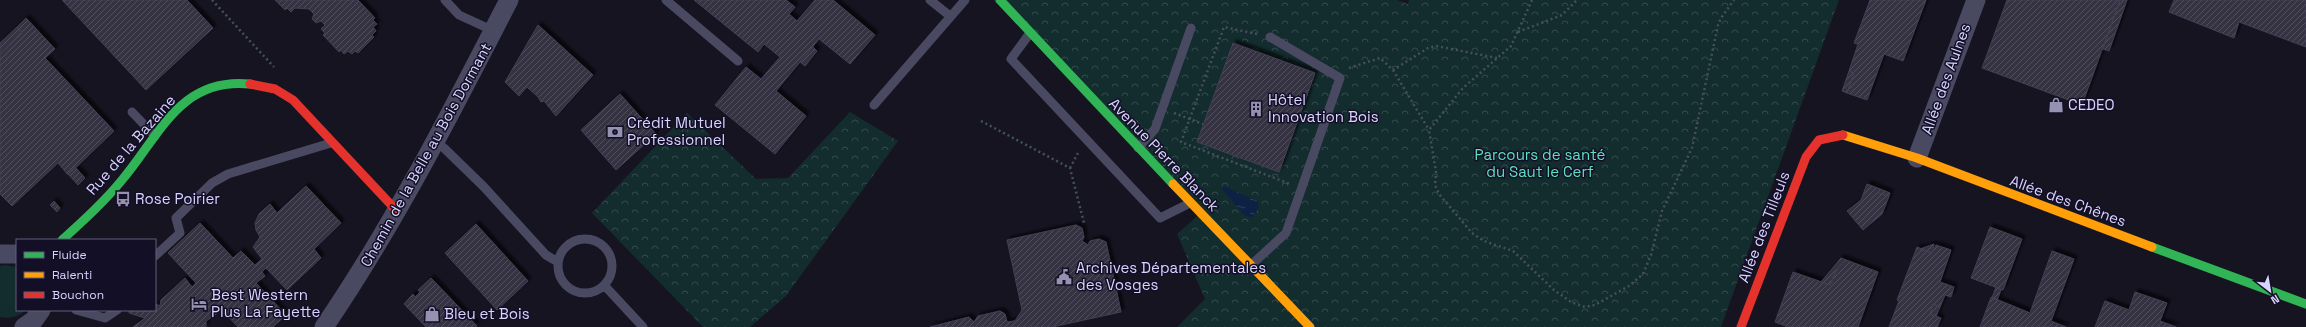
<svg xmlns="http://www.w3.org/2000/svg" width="2306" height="327" font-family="'Space Grotesk',sans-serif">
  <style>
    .green { fill: #132c2d }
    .forest { fill: url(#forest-crowns) }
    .water { fill: url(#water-ripples) }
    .building { fill: url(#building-hatch); stroke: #433f54; filter: url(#shadow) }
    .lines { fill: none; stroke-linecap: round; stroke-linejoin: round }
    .path { stroke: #44505f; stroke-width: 2.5; stroke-dasharray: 2 3; stroke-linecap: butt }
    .lane { stroke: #4a4962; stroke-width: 9 }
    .street { stroke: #4a4962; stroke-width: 19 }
    .fast { stroke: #30b455; stroke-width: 9 }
    .slow { stroke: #ff9f0a; stroke-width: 9 }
    .jam { stroke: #e5322d; stroke-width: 9 }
    .labels { text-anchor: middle; stroke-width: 3; stroke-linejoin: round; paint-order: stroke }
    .street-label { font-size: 15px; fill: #d9d4ff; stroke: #130f26 }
    .poi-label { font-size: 15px; fill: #d9d4ff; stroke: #130f26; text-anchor: start }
    .park-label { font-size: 15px; fill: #5fe0c0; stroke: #130f26 }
  </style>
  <defs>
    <pattern id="forest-crowns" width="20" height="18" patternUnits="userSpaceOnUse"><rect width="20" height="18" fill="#132c2d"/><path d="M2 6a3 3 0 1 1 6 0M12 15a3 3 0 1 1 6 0" fill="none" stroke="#354a4c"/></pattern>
    <pattern id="water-ripples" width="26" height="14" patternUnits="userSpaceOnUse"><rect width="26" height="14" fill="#0d2144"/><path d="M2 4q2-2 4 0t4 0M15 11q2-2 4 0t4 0" fill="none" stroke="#304060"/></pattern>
    <pattern id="building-hatch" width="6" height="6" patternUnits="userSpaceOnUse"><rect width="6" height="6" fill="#343243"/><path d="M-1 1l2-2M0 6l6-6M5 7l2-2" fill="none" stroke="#514f5f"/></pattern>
    <filter id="shadow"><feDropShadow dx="3.5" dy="-3.5" stdDeviation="1" flood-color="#0009"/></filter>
  </defs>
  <rect width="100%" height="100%" fill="#161421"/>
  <path class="green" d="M5,265L17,267V310H26C18,317 10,319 0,317V266Z"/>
  <path class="forest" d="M993,0H1397L1408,4L1409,0H1839L1721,327H1177L1205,299L1177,234L1202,212Z
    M850,112L898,141L786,296L750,327H703L592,213L687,113L756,179L788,178Z"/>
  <path class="water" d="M1224,186L1257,201L1259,207L1253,217L1245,216L1222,189Z"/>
  <path class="building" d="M62,0H187L213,28L146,90Z
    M275,0H358L375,18L373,20L377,24L373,27L376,31L372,35L374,37L358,53L355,51L352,54L348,51L344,54L341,50L339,52L323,35L325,33L321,29L325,25L321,21L316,23L312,19L314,14L309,9L295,8L291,12L287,8L285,10Z
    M694,0H786L795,7L789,14L797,21L815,0H833L875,35L850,64L819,39L776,91L806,116L775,154L715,105L746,67L761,79L780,57L764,44L758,52Z
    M1870,0H1926L1903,61L1884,54L1867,100L1847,93L1854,73L1849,71L1858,44L1854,43Z
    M2007,0H2120L2082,105L1982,68Z
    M2120,0H2127L2109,51L2103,49Z
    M2174,0H2306V47L2239,22L2234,38L2169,12Z
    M26,18L55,49L45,58L114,131L68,175L58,163L12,206L0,194V54L22,33L17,27Z
    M538,25L593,75L556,116L544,101L541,102L538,97L527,87L519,96L505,82Z
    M17,27L22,33L0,54V43Z
    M1233,43L1315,73L1279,172L1197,142Z
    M813,47L817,51L805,66L800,62Z
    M1849,71L1854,73L1847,93L1842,91Z
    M620,94L656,134L616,170L581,130Z
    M75,167L85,178L78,185L68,174Z
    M1867,184L1880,189L1878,193L1889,196L1882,214L1863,230L1847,211L1861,200Z
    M306,186L341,223L314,249L321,258L287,290L266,268L262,272L265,276L256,283L286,315L273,327H238L222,310L206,321V327H133L145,318L129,313V310H155V304L160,306L161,300L185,278L192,287L196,283L168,253L200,223L233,258L241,251L255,265L262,259L253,247L260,237L256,230L255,223L259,214L270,204L277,213Z
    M1880,189L1890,193L1889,196L1878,193Z
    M54,201L60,208L57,212L50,205Z
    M476,224L528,281L497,310L445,253Z
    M1076,225L1082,228L1084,237L1082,241L1088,245L1090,241L1099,239L1106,242L1121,312L1052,327H930L969,317L974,322L978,316L1000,311L1005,314L1007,322L1015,321L1022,310L1007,240Z
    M1990,227L2022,239L2003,290L1971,278Z
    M1934,244L1932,253L1920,249Z
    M1936,245L1951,250L1940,282L1954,287L1951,297L1945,295L1940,307L1933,304L1930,314L1941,318L1937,327H1889L1899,301L1897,300L1917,247L1932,253Z
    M2052,251L2074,259L2051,321L2066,327H1980L1991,297L2030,313Z
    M1841,258L1846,260L1837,269L1830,285L1821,282Z
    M1846,260L1878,272L1858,327H1788L1775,322L1793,272L1830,285L1837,269Z
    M431,278L477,326L475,327H426L404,304L413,294L415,297L420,292L418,290Z
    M1996,287L2001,290L1997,300L1992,298Z
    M2135,292L2167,303L2160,321L2176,327H2095L2105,301L2129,310Z
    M1933,304L1940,307L1936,316L1930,314Z"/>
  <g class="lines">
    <path class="path" d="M212,0L274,67
      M1532,0L1511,46L1463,88L1429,130L1436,172L1435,185L1439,194L1472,233L1484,241L1513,251L1554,290L1571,302L1585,307L1595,305L1629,286L1643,274L1651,255L1662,211L1692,148L1718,25L1721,18L1734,0
      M1518,32L1562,15L1577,0
      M1257,34L1224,27L1181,142L1290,184
      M1349,68L1380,58L1393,70L1428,48L1436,46L1497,58
      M1393,70L1429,130
      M1174,113L1203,124
      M981,121L1070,168L1084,223
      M1070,168L1079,151"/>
    <path class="lane" d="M445,0L459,15L494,31
      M666,0L738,61
      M930,0L950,16
      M1030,33L1011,59L1160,218L1190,203
      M874,105L965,0
      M132,112L155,136
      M436,142L444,148L484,187L546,255L558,262
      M1138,148L1155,129L1191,28
      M558 266a27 27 0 1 1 54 0a27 27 0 1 1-54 0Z
      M155,256L180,233L176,218L212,183L228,174L331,143
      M1251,265L1286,233L1340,78L1270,37
      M604,285L643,327
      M76,310L105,318L117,310"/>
    <path class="street" d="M1917,158L1976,0
      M0,254H17
      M24,327L34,320L41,310
      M324,327C395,223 452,111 509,0"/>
    <path class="fast" d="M1000,0L1173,184
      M62,240C83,221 104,202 122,180C160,135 180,77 250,84
      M2152,247L2306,304"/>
    <path class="slow" d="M1843,135L1917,158L2152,247
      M1173,184L1310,327"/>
    <path class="jam" d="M250,84L275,89L293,100L395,209
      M1741,327L1806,157L1819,140L1843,135"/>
  </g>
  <defs>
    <symbol id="shop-bare" viewBox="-9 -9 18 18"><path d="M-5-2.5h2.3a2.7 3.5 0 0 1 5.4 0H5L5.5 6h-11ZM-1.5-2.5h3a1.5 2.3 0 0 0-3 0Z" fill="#9591b1" stroke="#130f26" stroke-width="2.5" paint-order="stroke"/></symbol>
    <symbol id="building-bare" viewBox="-9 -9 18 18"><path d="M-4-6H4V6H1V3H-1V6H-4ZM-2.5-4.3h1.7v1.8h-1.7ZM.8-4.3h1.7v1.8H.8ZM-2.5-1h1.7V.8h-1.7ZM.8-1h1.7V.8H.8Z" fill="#9591b1" stroke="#130f26" stroke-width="2.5" paint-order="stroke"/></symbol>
    <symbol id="bank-bare" viewBox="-9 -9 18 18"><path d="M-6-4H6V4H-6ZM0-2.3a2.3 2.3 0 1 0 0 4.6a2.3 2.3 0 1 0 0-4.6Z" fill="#9591b1" stroke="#130f26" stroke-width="2.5" paint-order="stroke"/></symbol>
    <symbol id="bus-bare" viewBox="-9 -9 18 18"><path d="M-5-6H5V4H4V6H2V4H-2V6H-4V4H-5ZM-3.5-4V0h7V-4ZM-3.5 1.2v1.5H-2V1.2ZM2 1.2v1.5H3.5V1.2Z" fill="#9591b1" stroke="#130f26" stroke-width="2.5" paint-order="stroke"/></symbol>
    <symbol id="civic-bare" viewBox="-9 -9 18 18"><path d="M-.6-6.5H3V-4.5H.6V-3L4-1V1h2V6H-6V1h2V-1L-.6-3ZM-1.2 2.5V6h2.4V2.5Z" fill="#9591b1" stroke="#130f26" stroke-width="2.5" paint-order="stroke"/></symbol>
    <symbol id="hotel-bare" viewBox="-9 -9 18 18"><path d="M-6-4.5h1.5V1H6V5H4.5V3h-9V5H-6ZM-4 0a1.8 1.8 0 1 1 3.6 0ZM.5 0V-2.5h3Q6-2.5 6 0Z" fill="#9591b1" stroke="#130f26" stroke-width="2.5" paint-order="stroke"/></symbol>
  </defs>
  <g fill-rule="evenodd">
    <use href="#shop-bare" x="2045" y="94" width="22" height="22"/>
    <use href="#building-bare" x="1245" y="98" width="22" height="22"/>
    <use href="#bank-bare" x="604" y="121" width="22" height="22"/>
    <use href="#bus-bare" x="112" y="188" width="22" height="22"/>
    <use href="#civic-bare" x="1053" y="266" width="22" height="22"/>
    <use href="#hotel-bare" x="188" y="293" width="22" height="22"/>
    <use href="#shop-bare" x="421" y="303" width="22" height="22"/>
  </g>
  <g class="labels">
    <g class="street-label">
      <text transform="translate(1946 79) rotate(-70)" y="5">Allée des Aulnes</text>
      <text transform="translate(131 145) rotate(-49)" y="5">Rue de la Bazaine</text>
      <text transform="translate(426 155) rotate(-61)" y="5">Chemin de la Belle au Bois Dormant</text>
      <text transform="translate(1164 155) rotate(46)" y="5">Avenue Pierre Blanck</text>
      <text transform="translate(2068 201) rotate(20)" y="5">Allée des Chênes</text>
      <text transform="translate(1764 227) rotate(-69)" y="5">Allée des Tilleuls</text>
    </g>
    <g class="poi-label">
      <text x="1268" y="105">Hôtel<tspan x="1268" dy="17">Innovation Bois</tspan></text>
      <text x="2068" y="110">CEDEO</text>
      <text x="627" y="128">Crédit Mutuel<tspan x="627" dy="17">Professionnel</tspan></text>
      <text x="135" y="204">Rose Poirier</text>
      <text x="1076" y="273">Archives Départementales<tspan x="1076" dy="17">des Vosges</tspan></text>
      <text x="211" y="300">Best Western<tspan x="211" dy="17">Plus La Fayette</tspan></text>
      <text x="444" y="319">Bleu et Bois</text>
    </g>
    <g class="park-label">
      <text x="1540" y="160">Parcours de santé<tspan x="1540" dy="17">du Saut le Cerf</tspan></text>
    </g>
  </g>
  <rect x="16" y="239" width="140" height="72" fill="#130f26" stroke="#625e7d"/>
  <rect x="24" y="252" width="20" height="6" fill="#30b455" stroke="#625e7d"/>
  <text x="52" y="259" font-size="12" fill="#d9d4ff">Fluide</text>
  <rect x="24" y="272" width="20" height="6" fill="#ff9f0a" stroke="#625e7d"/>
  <text x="52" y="279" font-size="12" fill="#d9d4ff">Ralenti</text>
  <rect x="24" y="292" width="20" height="6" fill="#e5322d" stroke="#625e7d"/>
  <text x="52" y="299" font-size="12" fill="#d9d4ff">Bouchon</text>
  <g transform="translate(2270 291) rotate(149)" stroke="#130f26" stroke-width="3" paint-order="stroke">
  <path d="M0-3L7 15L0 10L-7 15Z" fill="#d9d4ff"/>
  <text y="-6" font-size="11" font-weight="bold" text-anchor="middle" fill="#d9d4ff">N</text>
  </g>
</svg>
